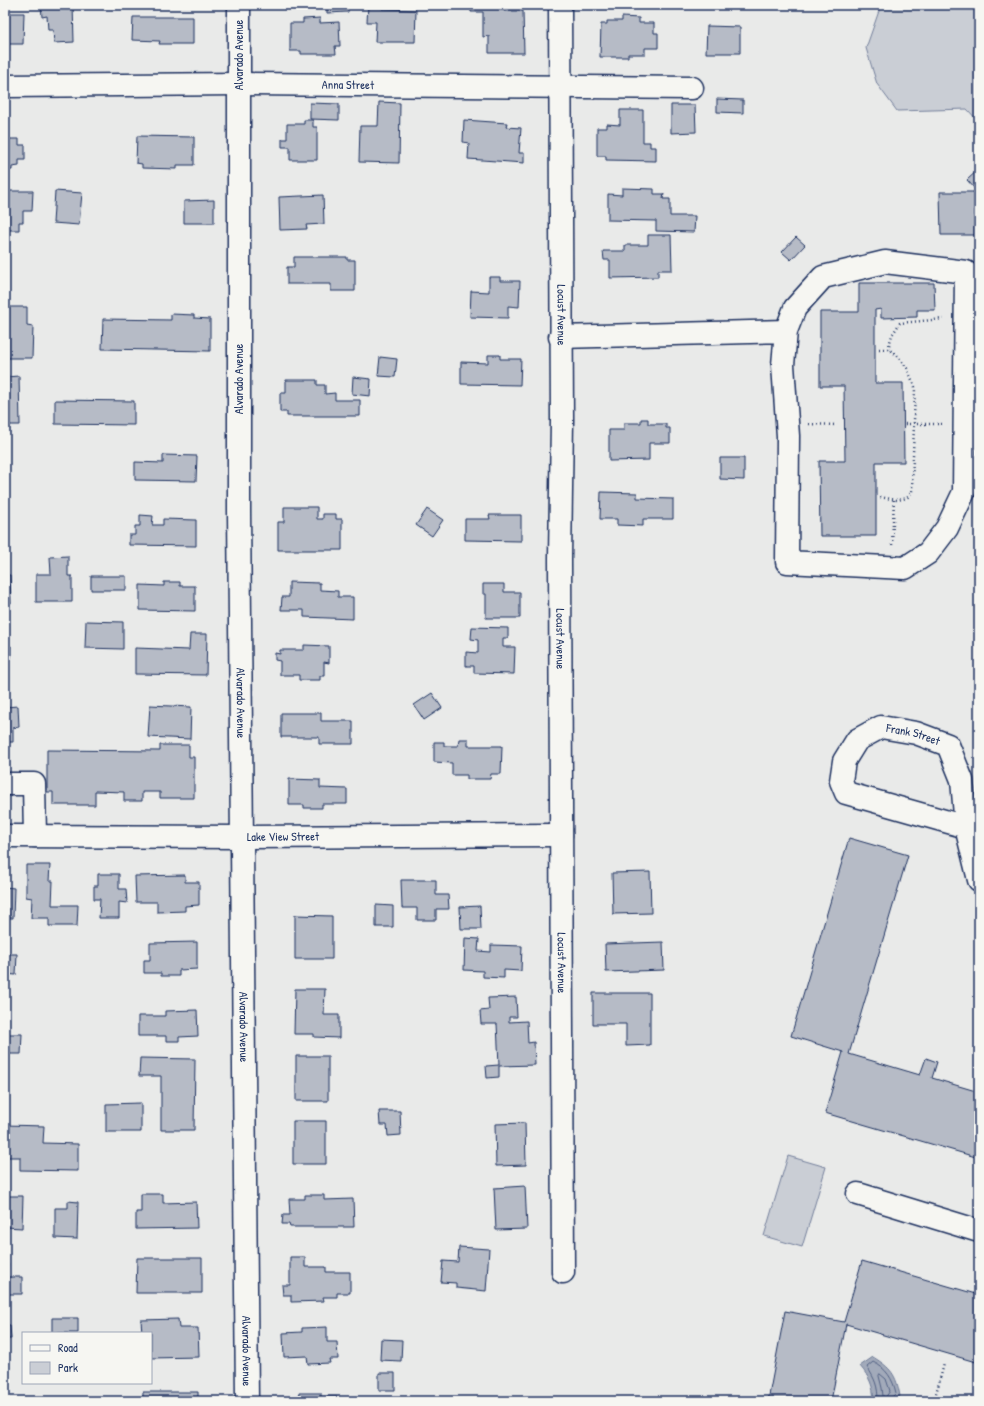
<svg xmlns="http://www.w3.org/2000/svg" width="984" height="1406" font-family="'Patrick Hand',sans-serif">
  <style>
    .green { fill: #caced5; stroke: #727e9a }
    .water { fill: #a2aaba; stroke: #6c7995 }
    .lines { fill: none; stroke-linecap: round; stroke-linejoin: round }
    .shore { stroke: #516083; stroke-width: 1 }
    .building { fill: #b6bbc6; stroke: #1b2f5e }
    .minor-casing { stroke: #1b2f5e; stroke-width: 25 }
    .path { stroke: #1b2f5e; stroke-width: 2.5; stroke-dasharray: 1 3; stroke-linecap: butt }
    .minor { stroke: #f6f6f2; stroke-width: 22 }
    .labels { text-anchor: middle; stroke-width: 3; stroke-linejoin: round; paint-order: stroke }
    .street-label { font-size: 12px; fill: #1b2f5e; stroke: #f6f6f2 }
  </style>
  <rect width="100%" height="100%" fill="#e9eae9"/>
  <filter id="ink" filterUnits="userSpaceOnUse"><feTurbulence type="fractalNoise" baseFrequency=".025" numOctaves="2"/><feDisplacementMap in="SourceGraphic" scale="8" xChannelSelector="R" yChannelSelector="G"/><feConvolveMatrix kernelMatrix="1 2 1 2 8 2 1 2 1" color-interpolation-filters="sRGB"/></filter>
  <g filter="url(#ink)">
    <path class="green" d="M878,5H979V122L967,109L897,111L877,84L866,48L879,11Z
      M788,1156L826,1167L802,1247L764,1236Z"/>
    <path class="water" d="M873,1357C891,1368 896,1374 900,1396L893,1401H874C873,1385 870,1378 860,1366Z"/>
    <g class="lines">
      <path class="shore" d="M880,1374L886,1379L890,1391L885,1398L883,1396L882,1388L879,1376Z
        M878,1401C878,1386 875,1379 867,1367L873,1362C886,1368 893,1379 896,1393L892,1397L891,1401"/>
    </g>
    <path class="building" d="M41,5H73L74,42L54,43L53,30H48L47,16L42,17Z
      M327,5H348V12L327,13Z
      M368,5H382V9L416,10L415,42H375L376,22H367Z
      M471,5H504V11H523L524,53H489V36L483,37V12H471Z
      M5,13H24L23,44H5Z
      M133,17H193V44H159L160,41L132,40Z
      M622,17L639,18V23H654V33H658V48H645V54H628V57H600L601,24H607V21H622Z
      M320,18V23L339,22L340,46H335L336,54H301V51H290V23H303V19Z
      M707,26L740,27V53H706Z
      M717,99L743,100V113L717,112Z
      M379,102L400,103L399,163L359,162L360,126H378Z
      M310,103L339,104V120L310,119Z
      M671,105H695L696,132L671,133Z
      M620,110H643V142H650V147H656V161L606,160V156H597V128H607V124L620,125Z
      M304,120H313V127H317V160H290V147H282V139H287V124H304Z
      M464,120L507,123L506,127L521,128L519,153H524V163L468,159L469,143L463,142Z
      M137,136L194,137V165H177V169L142,168V164L136,163Z
      M5,139H19V145H25V160H19V166L12,167V170H5Z
      M979,169V190L977,191L967,180Z
      M622,188L654,189V194H664L663,199H670V216H695L694,232L656,231V221L608,220V194L622,195Z
      M5,191H33L32,211H23V222H19V230H5Z
      M55,191L82,193L79,225L53,223Z
      M940,192H975V235H941Z
      M323,195L324,224L306,225L307,229L280,230L279,197Z
      M214,200V223H184V201Z
      M648,235H671L672,270H658V277L610,278V260H604L603,251H625V245H648Z
      M796,237L805,245L791,260L782,252Z
      M294,257H347V260H355V291H331V284H287V267H294Z
      M489,277H500V281H520L519,307L508,306V318L470,317L471,291L489,292Z
      M859,283H934L935,310H917V317L881,318V309L875,310V383H903L904,462H876V536H820L819,461H845L844,386H820V312H859Z
      M5,307H27V325L33,326L32,358H5Z
      M171,314L194,315V318L210,319V351L102,349L103,319L171,320Z
      M488,355H500V359H521L520,385L461,384V362L488,363Z
      M380,357L397,359L395,377L378,376Z
      M19,376L20,425H5V377Z
      M353,377L371,379L370,396L352,394Z
      M286,380H317V385H325V394L335,393V400H360V416H287V412H280V393H286Z
      M55,400L134,401V425L55,424Z
      M641,419H648V424H666V428H670V443H649V460L609,461V430H624V423H641Z
      M163,455L197,456L196,481L135,480V462L163,463Z
      M720,458H744V480L720,479Z
      M601,492L637,493V498L673,499V519H643V526L617,525V519H600Z
      M284,507H317V519H323V514H336V519H342V550H278V522H284Z
      M427,509L443,520L432,536L416,525Z
      M140,515L153,516L152,525H163V519L196,520V546L129,545V535H135V526H140Z
      M489,515H521V541L465,540V519H490Z
      M5,522H7V542H5Z
      M68,556V576H72V602H36V574H51L50,557Z
      M5,575H10L11,603H5Z
      M91,576H126V590H91Z
      M164,582H180V586H195V611L140,610V585L164,586Z
      M289,582L320,583V590L338,591V597H353V619L304,617V610H281L282,597H289Z
      M483,584H504V592H520V618H486V594H483Z
      M86,621L123,622V649L85,648Z
      M472,627L508,628V638H503V647H515L514,674L474,673V666H466V652L478,653V640L471,639Z
      M190,634H207L206,675L135,674V648L189,650Z
      M304,645L329,646V663L324,662V676H320V680H299V675H280V661L275,660V653L280,654V650H304Z
      M5,646H11V658H6V669H5Z
      M432,693L442,708L424,720L414,705Z
      M150,705L191,707L190,739L148,737Z
      M18,706L19,727L13,728V742H5V707Z
      M281,713H321V721H353V744H319V737H281Z
      M459,739H468V746H502L501,774H491L490,779H467V775H452V763L434,762V742H444V746H458Z
      M160,745H189V757H194V798H160V792H142V801H124V792L95,791V805H53V792H47V750L160,751Z
      M289,779L320,780V788L347,789V804H322V808H304V805H289Z
      M849,838L908,855L849,1054L920,1075L926,1058L937,1062L932,1078L979,1092V1158L825,1113L843,1052L791,1036Z
      M26,865H50L49,881H53L52,905H78L77,926H49V918H31L32,898L26,897Z
      M650,872L651,913L613,914L612,873Z
      M98,874H119V889H126L127,903L119,902V918H99L100,899H94V886H98Z
      M185,875V882H199V905L185,906V911L157,912V902H136L135,876Z
      M401,880H436V895H448L449,909H436V920H417V908H402Z
      M5,887L14,888L13,918H5Z
      M376,905L393,906V927H376Z
      M480,906L481,929H461L460,907Z
      M295,915L332,916V959H295Z
      M465,938L479,939L478,951L491,952V945L522,946L521,971L504,970V978L483,977V971L464,970Z
      M197,942V969L179,970V976H161V973H144V960H150V943Z
      M663,942L664,970L606,972L605,944Z
      M5,954H17L16,975L5,974Z
      M295,989H325L324,1015H339V1038L314,1037V1034H294Z
      M593,993H650V1045L626,1046V1024H593Z
      M516,997L517,1017H509V1022L527,1021L528,1043L534,1042L535,1065L499,1066V1077L487,1078L486,1066L499,1065L497,1024H481L480,1011L489,1010L488,998Z
      M197,1010L198,1036L179,1037V1041H166V1036H138V1016H165V1011Z
      M5,1034H22L21,1054H5Z
      M296,1056H328V1101H296Z
      M140,1058L195,1059L194,1130H161V1076H139Z
      M141,1103V1132H106V1104Z
      M379,1111H400L401,1135L388,1136L387,1125H380Z
      M293,1121H326V1164H293Z
      M525,1123L526,1165L496,1166L495,1124Z
      M5,1125L44,1126L43,1143L78,1144V1171L20,1170V1157H7V1165H5Z
      M525,1186L527,1229L496,1230L494,1188Z
      M141,1194H163V1203L196,1202L197,1228L136,1229V1212H141Z
      M305,1195H324V1200L353,1199L354,1227H290L289,1224H282L283,1215H290L289,1199H305Z
      M5,1196H23L22,1228L5,1227Z
      M68,1201L78,1202L77,1239L55,1238V1208H68Z
      M459,1247L489,1249L486,1291L456,1288V1283L441,1282L443,1261L458,1262Z
      M290,1257H305V1267H326V1272H350V1293H337V1297H323L324,1301L291,1302V1295H283L282,1285H290Z
      M137,1258H202V1293H136Z
      M862,1261L979,1295V1363L846,1324L831,1401H768L785,1311L844,1322Z
      M5,1264H8L7,1277H22V1294H5Z
      M52,1318H78V1333H52Z
      M178,1319L179,1328H198L199,1357L151,1358V1333H142L141,1320Z
      M5,1325H10L11,1339H5Z
      M327,1327V1342H337L338,1359H329L330,1363L308,1364L307,1356L284,1357L283,1333L302,1332V1328Z
      M381,1339L402,1340L401,1361L380,1360Z
      M379,1373H395V1390H379Z
      M143,1392H198V1401H143Z
      M299,1393H321V1397H337V1401H289V1397H299Z"/>
    <g class="lines">
      <defs>
        <g id="minor">
          <path id="s1" d="M239,5V510L247,1401"/>
          <path id="s2" d="M560,5L562,420L560,559L563,1272"/>
          <path id="s3" d="M5,86L239,84L692,88"/>
          <path d="M560,337L786,331L783,365L788,436L787,562L905,568L928,553L947,528L964,492L966,272L885,262L823,277L795,308L786,331"/>
          <path d="M5,784H34L35,836"/>
          <path id="s4" d="M966,827L846,793L841,781L844,761L857,740L881,727L916,733L948,745L962,780L966,827L979,880"/>
          <path id="s5" d="M5,836L243,837L561,835"/>
          <path d="M858,1194L979,1231"/>
        </g>
      </defs>
      <use href="#minor" class="minor-casing"/>
      <path class="path" d="M879,349H888L897,355L907,368L915,387L912,492L907,498L897,500L880,497
        M888,349L892,335L900,323L943,319
        M809,424L837,425
        M905,424H942
        M892,545L894,499
        M935,1398L941,1401
        M934,1401L944,1364"/>
      <use href="#minor" class="minor"/>
    </g>
  </g>
  <g class="labels">
    <g class="street-label">
      <text transform="translate(239 55) rotate(-90)" y="4">Alvarado Avenue</text>
      <text dy="4" stroke="none"><textPath href="#s3" startOffset="343">Anna Street</textPath></text>
      <text dy="4" stroke="none"><textPath href="#s2" startOffset="310">Locust Avenue</textPath></text>
      <text transform="translate(239 379) rotate(-90)" y="4">Alvarado Avenue</text>
      <text dy="4" stroke="none"><textPath href="#s2" startOffset="634">Locust Avenue</textPath></text>
      <text dy="4" stroke="none"><textPath href="#s1" startOffset="698">Alvarado Avenue</textPath></text>
      <text dy="4" stroke="none"><textPath href="#s4" startOffset="243">Frank Street</textPath></text>
      <text dy="4" stroke="none"><textPath href="#s5" startOffset="278">Lake View Street</textPath></text>
      <text dy="4" stroke="none"><textPath href="#s2" startOffset="958">Locust Avenue</textPath></text>
      <text dy="4" stroke="none"><textPath href="#s1" startOffset="1022">Alvarado Avenue</textPath></text>
      <text dy="4" stroke="none"><textPath href="#s1" startOffset="1346">Alvarado Avenue</textPath></text>
    </g>
  </g>
  <rect width="984" height="1406" fill="none" stroke="#f6f6f2" stroke-width="20"/>
  <rect x="10" y="10" width="964" height="1386" fill="none" stroke="#1b2f5e" stroke-width="1.5" filter="url(#ink)"/>
  <rect x="22" y="1332" width="130" height="52" fill="#f6f6f2" stroke="#9ea6b7"/>
  <rect x="30" y="1345" width="20" height="6" fill="#f6f6f2" stroke="#9ea6b7"/>
  <text x="58" y="1352" font-size="12" fill="#1b2f5e">Road</text>
  <rect x="30" y="1362" width="20" height="12" fill="#caced5" stroke="#9ea6b7"/>
  <text x="58" y="1372" font-size="12" fill="#1b2f5e">Park</text>
</svg>
